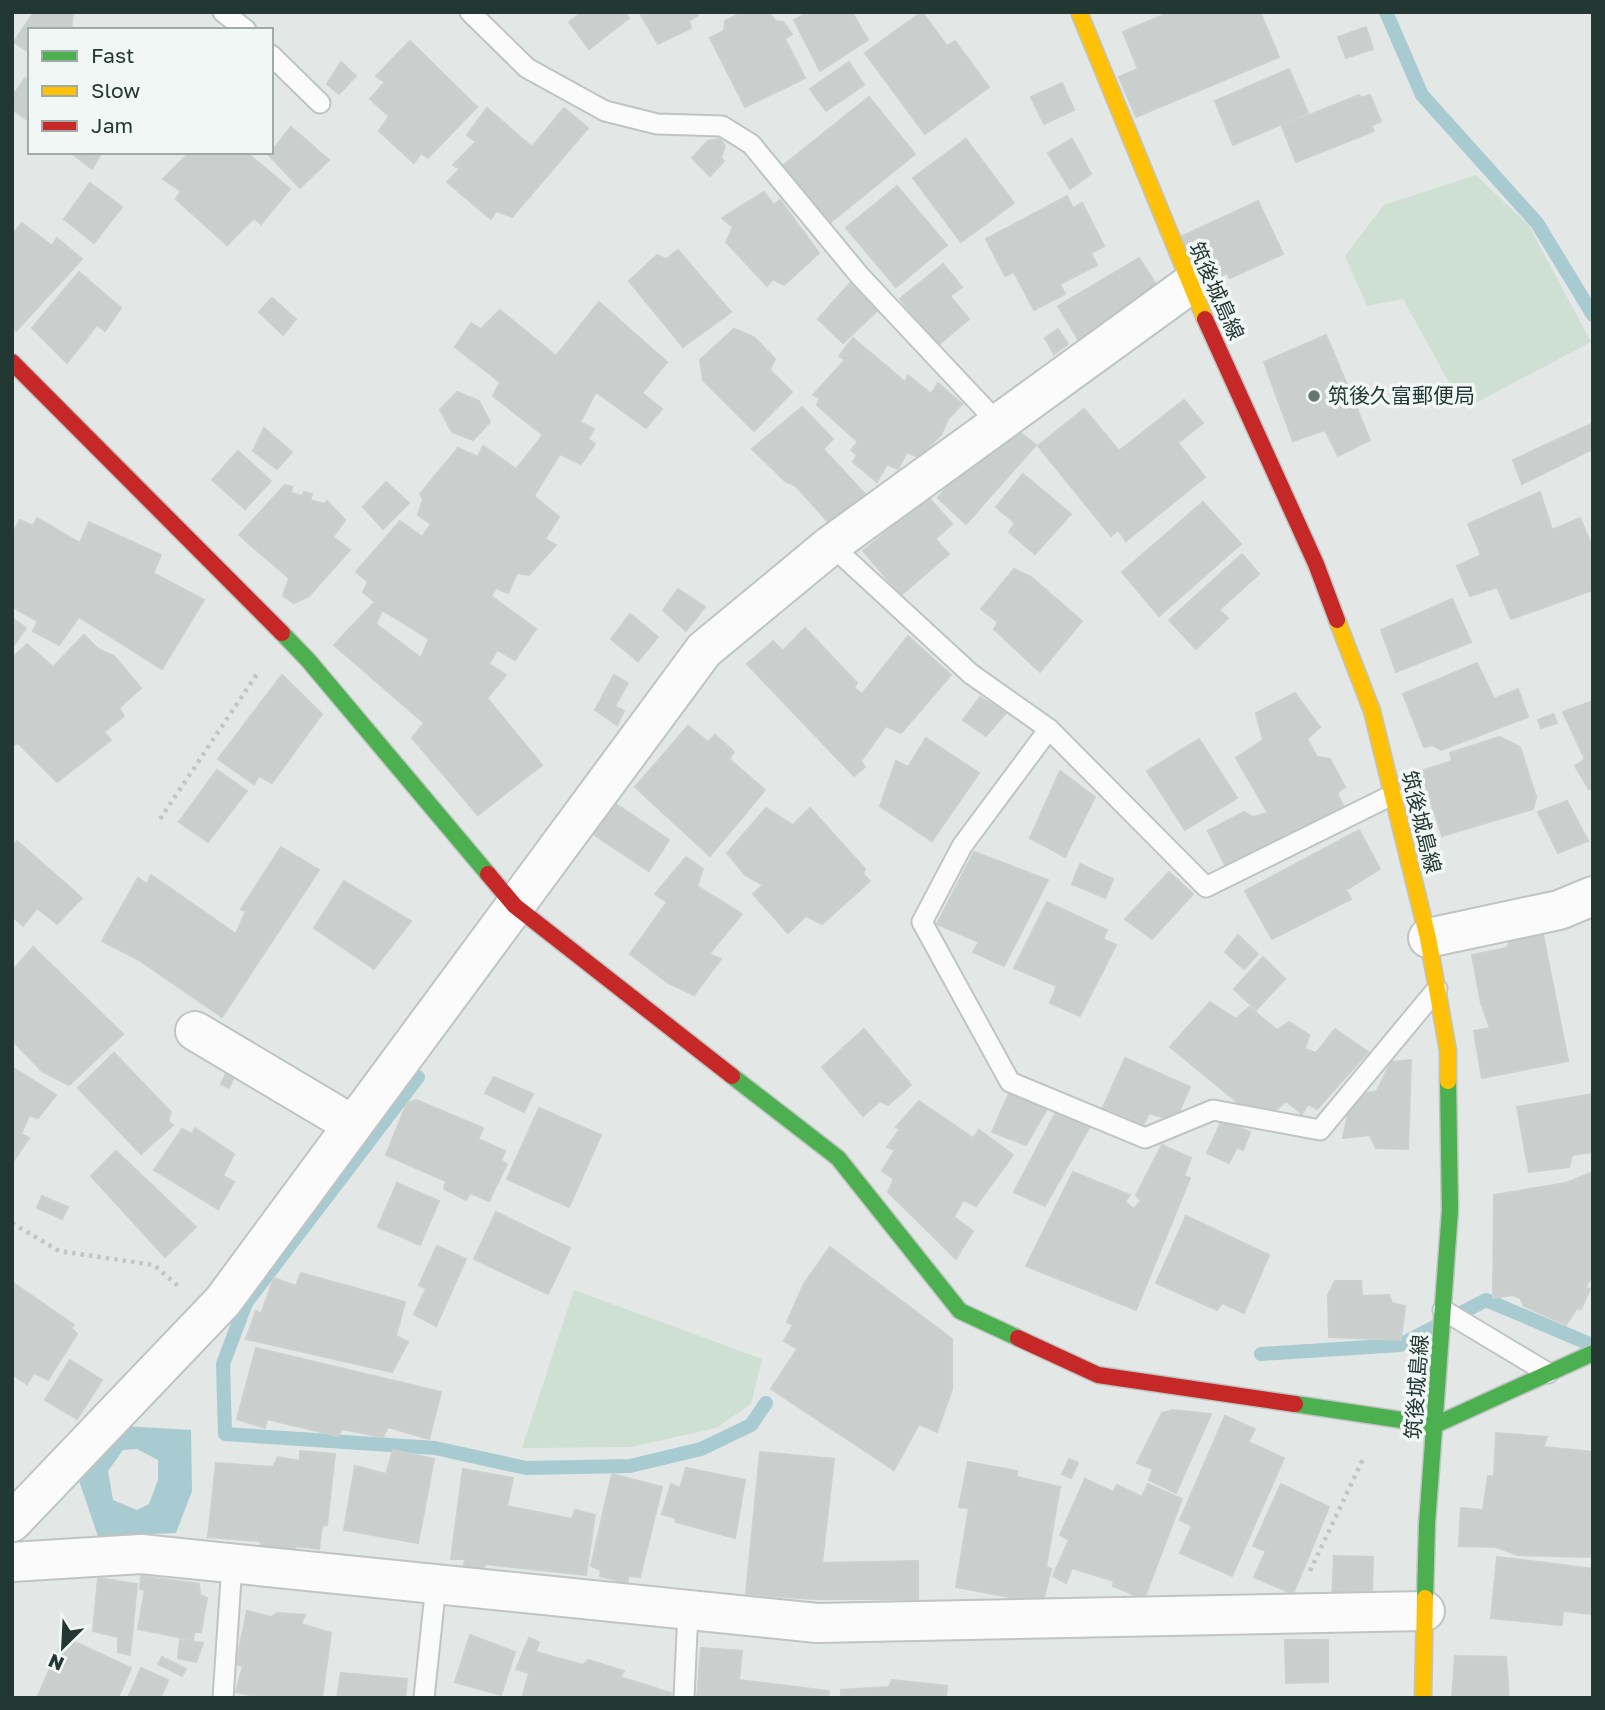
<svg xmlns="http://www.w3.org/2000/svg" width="1605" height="1710" font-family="'Golos Text','Noto Sans JP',sans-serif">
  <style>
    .green { fill: #cedfd3 }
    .water { fill: #a8cad1; fill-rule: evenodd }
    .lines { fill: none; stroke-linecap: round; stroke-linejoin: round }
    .stream { stroke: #a8cad1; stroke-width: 14 }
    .building { fill: #cacecd; stroke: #ccd0ce; stroke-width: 2; fill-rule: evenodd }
    .lane-casing { stroke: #c0c4c2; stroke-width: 23 }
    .street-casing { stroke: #c0c4c2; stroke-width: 42 }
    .fast-casing { stroke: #bfc5c2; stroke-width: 19 }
    .slow-casing { stroke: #bfc5c2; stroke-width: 19 }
    .jam-casing { stroke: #bfc5c2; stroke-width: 19 }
    .path { stroke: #c0c7c6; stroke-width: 4.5; stroke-dasharray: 3.5 5; stroke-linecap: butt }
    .lane { stroke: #fbfbfb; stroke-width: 19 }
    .street { stroke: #fbfbfb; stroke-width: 38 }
    .fast { stroke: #4caf50; stroke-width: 16 }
    .slow { stroke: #ffc107; stroke-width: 16 }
    .jam { stroke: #c62828; stroke-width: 16 }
    .poi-dot { fill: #667571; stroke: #f1f7f4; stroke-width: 2.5 }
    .labels { text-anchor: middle; stroke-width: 7; stroke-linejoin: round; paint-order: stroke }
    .street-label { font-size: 21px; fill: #233833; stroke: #f1f7f4 }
    .poi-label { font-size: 21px; fill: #233833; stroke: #f1f7f4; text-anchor: start }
  </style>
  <rect width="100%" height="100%" fill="#e3e7e5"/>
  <path class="green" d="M1476,175L1529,226L1591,342L1464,409L1403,299L1367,306L1345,256L1384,205Z
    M574,1290L762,1359L751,1404L716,1428L631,1447L522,1448Z"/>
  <path class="water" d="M124,1426L191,1430L192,1491L176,1533L98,1536L77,1475L94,1464ZM137,1449L158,1460V1480L149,1504L137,1510L113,1500L108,1471L123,1450Z"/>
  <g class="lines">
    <path class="stream" d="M1386,12L1422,95L1537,223L1593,315
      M418,1077L246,1303L223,1364L225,1434L435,1448L526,1468L630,1466L701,1449L751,1425L766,1403
      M1261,1354L1400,1345L1486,1300L1592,1345"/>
  </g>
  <path class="building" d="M34,12H69L73,14L71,30H30V53L14,42Z
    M582,12H625L629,18L589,49L569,22Z
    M639,12H696L698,15L689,21L691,28L658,44Z
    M743,12H769L775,21L783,22L792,34L785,39L805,78L745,107L710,38L724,31L725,21Z
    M809,12H852L868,40L820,71L794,20Z
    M922,12L947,46L955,41L989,87L925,134L865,53Z
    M1170,12H1260L1279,57L1136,117L1119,77L1138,69L1123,32Z
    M1366,27L1373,49L1346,58L1338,37Z
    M410,41L477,107L428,158L421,153L414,163L379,131L389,116L370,99L385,82L376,76Z
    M341,62L356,76L339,94L327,84Z
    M849,62L864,85L826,111L810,89Z
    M1289,69L1308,113L1233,145L1215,101Z
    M25,78L30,81V122L12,109V97Z
    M1062,83L1074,110L1044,124L1031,97Z
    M1359,95L1361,98L1370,95L1381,121L1371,126L1374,131L1296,162L1282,126Z
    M869,97L915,154L827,225L780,168Z
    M487,108L532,147L564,108L588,128L512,217L496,211L491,219L447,182L460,169L453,165L476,142L467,135Z
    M291,127L329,160L300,188L267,153L271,152Z
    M720,139L725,146L721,158L724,161L710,176L692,158L708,141Z
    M966,139L1014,203L961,242L913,178Z
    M1072,139L1091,174L1070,189L1048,153Z
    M70,152H102L92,169Z
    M190,152H246L290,189L261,224L254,218L227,245L176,199L181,191L163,179Z
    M90,183L122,207L94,243L64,219Z
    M897,186L947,245L896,287L846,228Z
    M764,192L774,205L780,200L819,253L784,285L773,279L767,286L726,242L733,227L722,218Z
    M1067,196L1073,208L1082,203L1104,246L1091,253L1097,265L1060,284L1065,294L1034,310L1014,272L1005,276L986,239Z
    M1258,201L1283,254L1230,278L1227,273L1198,286L1176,239Z
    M22,223L52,246L57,238L82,259L16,331L12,327V235Z
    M678,250L731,312L683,347L629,281L657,255L666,259Z
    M1139,258L1158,287L1078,339L1058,306Z
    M943,264L962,287L950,296L969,319L938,345L900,299Z
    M79,272L121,308L105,331L97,325L67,363L32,328Z
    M852,281L879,309L843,343L818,319Z
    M272,298L296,319L283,335L259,312Z
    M599,302L667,362L642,393L662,409L646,428L596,392L580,422L594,429L588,439L595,444L581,464L560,454L534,496L559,517L545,539L556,545L529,575L517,573L508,593L496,588L491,596L536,629L515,660L497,650L489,664L506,675L487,698L542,765L478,815L412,738L424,723L334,645L375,602L363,592L368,582L356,572L400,521L422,537L431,524L418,515L423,499L420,494L458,448L478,457L483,446L516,469L543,435L493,396L500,382L455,347L471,323L481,329L500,310L556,356ZM382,610L429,639L421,658L376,624Z
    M734,329L754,337L775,359L770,370L792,392L754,431L703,380L700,360Z
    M1058,329L1068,344L1054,354L1045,338Z
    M1326,335L1370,440L1338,456L1325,430L1293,441L1264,362Z
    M853,338L905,382L908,375L931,394L938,383L962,404L948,419L941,435L918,457L907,452L898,469L887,464L877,482L853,462L857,455L851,450L858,442L817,405L820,398L813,395L845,360L839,356Z
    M457,392L479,401L490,422L473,440L452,432L440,410Z
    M1184,400L1203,423L1178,443L1205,477L1126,541L1118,530L1111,536L1038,446L1084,409L1119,451Z
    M802,407L833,439L823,449L865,494L830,524L796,486L785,481L752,449Z
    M1593,423V449L1522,484L1513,460Z
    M264,428L292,452L277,469L253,451Z
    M1014,428L1036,445L966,524L938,498L966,463L974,468L989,446L996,451Z
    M238,451L271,481L245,509L212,480Z
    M1023,474L1071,514L1035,554L1009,532L1015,523L996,507Z
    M386,482L409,503L383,529L363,507Z
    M285,485L292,487L291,493L302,496L304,492L312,494L310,500L324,504L327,501L345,520L333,537L350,550L309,596L294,603L283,596L289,578L239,535Z
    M1540,492L1552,530L1580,518L1593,549V590L1511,619L1497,587L1470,596L1457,566L1481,555L1468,524Z
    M929,498L952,524L935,539L949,554L901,595L863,551Z
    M1203,502L1241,544L1159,616L1122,572Z
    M37,518L80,543L89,522L161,555L153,573L204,600L162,669L79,617L59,645L33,631L38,621L12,607V534L20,520L33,526Z
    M1242,554L1259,574L1219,610L1228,618L1196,649L1169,620Z
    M1014,569L1031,577L1082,621L1040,672L994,629L998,622L981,609Z
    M678,589L705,607L686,631L663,610Z
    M1452,599L1471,642L1396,672L1381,630Z
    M630,614L658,637L638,661L611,639Z
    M12,618L26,628L12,648Z
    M805,628L857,683L854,688L862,694L908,636L951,675L901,733L886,726L861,761L865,767L854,776L747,664L773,641L783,651Z
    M84,635L98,649L114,656L141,688L119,708L124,716L104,732L111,740L57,782L18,743L12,746V658L27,644L53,667Z
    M1477,663L1494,699L1518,689L1528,717L1441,750L1432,745L1424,747L1403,694Z
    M282,675L322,714L272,783L259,776L254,784L218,759Z
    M614,675L628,683L615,706L624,711L617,725L595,710Z
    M1295,693L1320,727L1307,739L1317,757L1330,759L1345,787L1337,793L1343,806L1225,865L1208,831L1244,812L1253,817L1268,813L1236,758L1263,740L1256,713Z
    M980,697L1006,713L986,736L963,720Z
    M1593,701V788L1589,789L1575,766L1585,759L1563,712Z
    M1553,714L1557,723L1541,728L1538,720Z
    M688,726L708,742L715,735L734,752L729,759L765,790L710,856L635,787Z
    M1499,737L1520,747L1536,797L1533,809L1442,836L1421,771L1452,761L1450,753Z
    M926,738L979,773L932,841L880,806L896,761L908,767Z
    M1199,739L1237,798L1185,830L1147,771Z
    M217,770L247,791L208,842L179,822Z
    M1060,771L1095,797L1065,857L1030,838Z
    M610,800L669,840L649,871L590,832Z
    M1567,801L1588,841L1558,853L1538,812Z
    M766,808L793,825L810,808L865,869L863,874L870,881L822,924L806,916L788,933L753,894L763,885L745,875L727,853Z
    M1359,830L1380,869L1346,890L1351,899L1272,939L1245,891Z
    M17,841L82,898L57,924L37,908L23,926L12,916V847Z
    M281,847L319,870L222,1017L139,960L102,941L138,878L147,884L151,875L236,934L246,911L241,909Z
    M974,852L1048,880L1004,966L973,952L979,942L937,924Z
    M686,857L703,869L697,886L742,914L709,954L721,959L694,995L668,983L630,954L667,902L655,894Z
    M1080,864L1113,879L1105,898L1072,884Z
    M1169,872L1193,894L1152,939L1125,919Z
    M344,881L411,921L374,969L314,928Z
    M1047,902L1107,930L1103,939L1116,945L1080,1016L1050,1003L1057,986L1014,968Z
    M1542,930L1568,1061L1482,1078L1474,1031L1490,1028L1481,1003L1472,955L1507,948L1511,938Z
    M1238,935L1258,954L1244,969L1225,952Z
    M33,947L123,1034L69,1085L43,1072L12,1040V966L15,968Z
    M1263,957L1285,979L1256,1010L1234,989Z
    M1210,1002L1236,1019L1249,1007L1277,1030L1289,1022L1309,1035L1305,1049L1316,1053L1335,1029L1368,1052L1317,1109L1308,1104L1302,1114L1286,1101L1276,1110L1242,1106L1170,1047Z
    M864,1029L911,1085L888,1105L880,1101L863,1116L822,1067Z
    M114,1053L171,1112L168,1121L173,1125L141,1154L78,1088Z
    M1125,1058L1190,1087L1179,1112L1164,1118L1149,1113L1141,1130L1101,1112Z
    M1411,1060L1408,1149L1376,1148L1370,1135L1343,1138L1349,1109L1363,1094L1377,1091L1391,1062Z
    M12,1067L56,1095L38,1118L29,1115L21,1134L29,1138L12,1163Z
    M227,1071L235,1075L229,1088L221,1084Z
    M494,1077L533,1094L524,1112L485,1093Z
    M1010,1091L1048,1107L1026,1145L992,1132Z
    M1593,1094V1152L1572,1155L1569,1167L1529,1172L1517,1107Z
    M416,1100L483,1128L478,1139L505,1151L501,1161L507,1164L489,1201L470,1193L466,1200L444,1189L446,1181L386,1155L407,1103Z
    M919,1101L973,1138L979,1130L1013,1155L976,1206L963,1200L954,1217L973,1231L956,1259L888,1192L894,1179L882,1171L895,1150L887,1147L900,1129L896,1127Z
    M539,1108L601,1135L569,1207L507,1179Z
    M1056,1112L1089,1128L1045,1206L1014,1192Z
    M1222,1120L1250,1132L1243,1150L1237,1147L1229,1163L1207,1153Z
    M195,1128L234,1154L223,1176L234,1182L218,1209L154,1170L182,1129L192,1134Z
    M1162,1145L1191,1158L1184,1176L1190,1178L1136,1310L1026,1266L1073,1172L1130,1195L1125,1202L1134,1209L1141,1201L1136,1195Z
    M116,1151L196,1227L165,1257L91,1176Z
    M1593,1172V1274L1585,1288L1590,1289L1581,1309L1577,1308L1566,1325L1524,1306L1520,1298L1513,1295L1493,1298L1494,1195L1566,1183Z
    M397,1183L439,1201L420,1245L378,1227Z
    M42,1196L68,1207L62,1219L37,1208Z
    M496,1212L570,1248L548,1294L474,1259Z
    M1186,1216L1269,1255L1244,1313L1222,1303L1217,1310L1156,1283Z
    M437,1246L466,1259L436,1326L414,1314L426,1289L419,1285Z
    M830,1247L952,1339V1389L937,1432L919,1424L894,1470L771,1389L797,1349L784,1341L793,1325L787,1322L804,1284Z
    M301,1273L405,1302L396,1336L408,1342L392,1372L246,1339L256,1311L261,1314L274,1278L296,1286Z
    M1335,1281H1361L1362,1296L1389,1295L1392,1303L1405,1306L1401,1340L1329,1337L1328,1295Z
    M12,1282L74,1325L71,1328L77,1334L48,1380L34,1373L27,1384L12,1374Z
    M256,1348L441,1392L429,1439L388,1427L383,1437L342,1429L338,1436L267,1419L265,1428L237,1419Z
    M70,1360L102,1380L77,1419L45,1400Z
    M1173,1410L1211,1414L1176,1493L1149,1480L1153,1469L1137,1463L1162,1413Z
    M1225,1416L1255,1429L1248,1442L1284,1458L1232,1576L1180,1553L1192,1526L1180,1520Z
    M1496,1433L1547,1437L1543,1447L1593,1452V1557L1518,1555L1496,1547L1459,1546L1461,1508L1483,1510L1488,1476L1494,1477Z
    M393,1450L434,1459L418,1543L344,1530L355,1466L386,1474Z
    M300,1451L335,1454L327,1525L322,1526L319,1549L296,1546L294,1552L262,1548L260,1541L208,1537L216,1463L273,1467L278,1457L300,1461Z
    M760,1452L834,1459L822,1563L918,1561V1599H814L746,1594Z
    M1069,1459L1078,1463L1071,1478L1062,1474Z
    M968,1462L1017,1471V1477L1060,1487L1046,1567L1051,1569L1044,1597H1009L956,1587L969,1508L959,1507Z
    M686,1468L745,1480L735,1538L676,1522L675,1518L662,1514L671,1484L680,1488Z
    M463,1469L513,1478L507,1506L572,1519L575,1510L595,1515L586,1575L486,1564L482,1571L463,1570L465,1559H451Z
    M612,1474L662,1487L640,1577L629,1576L627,1583L600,1576L601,1570L591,1566Z
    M1085,1479L1113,1492L1117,1485L1142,1497L1148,1484L1182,1499L1144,1599L1113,1586L1114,1581L1072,1568L1066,1583L1053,1576L1069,1540L1060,1535Z
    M1281,1484L1329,1507L1293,1594L1254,1577L1266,1551L1253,1546Z
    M1334,1556L1373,1557L1372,1599H1332Z
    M1497,1557L1593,1569L1591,1614L1563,1611L1562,1625L1491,1618Z
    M141,1576L199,1584L200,1595L207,1598L201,1632H194L193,1640L138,1629L145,1590L140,1589Z
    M98,1578L137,1584L130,1655L118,1652V1637L93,1631Z
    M247,1611L271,1617L278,1613L305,1615L301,1624L331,1633L322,1698H265L236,1692L243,1666L236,1664Z
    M470,1635L515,1652L501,1695L455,1682Z
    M64,1637L131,1668L118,1698H37Z
    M529,1638L539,1642L536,1652L583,1665L588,1660L624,1671L620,1677L671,1693L670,1698H522L529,1673L516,1669Z
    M180,1640L203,1643L196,1662L178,1658Z
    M1285,1640H1328V1682L1286,1683Z
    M701,1648L742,1651L739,1680L829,1691L828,1698H697Z
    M1455,1656L1506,1657L1509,1698H1452Z
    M162,1657L186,1669L182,1676L158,1664Z
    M141,1668L168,1680L161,1697L164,1698H128Z
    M341,1673L407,1679L405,1698H337Z
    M892,1680L947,1686L946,1698H841V1690L889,1687Z"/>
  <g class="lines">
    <defs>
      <path id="lane" d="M223,12L246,30
        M470,12L527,68L605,111L657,124L722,126L751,144L860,276L998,423
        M271,55L320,103
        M831,545L971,674L1049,729L1206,887L1392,795
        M1049,729L962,846L922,922L1010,1082L1145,1138L1213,1110L1320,1130L1437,989
        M1443,1310L1548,1373
        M223,1698L232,1564
        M424,1698L436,1584
        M684,1698L688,1610"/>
      <path id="street" d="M1428,938L1559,910L1593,896
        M195,1031L353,1125
        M12,1522L223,1301L704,650L831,545L1189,285
        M12,1562L141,1554L817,1623L1425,1611"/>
      <path id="fast" d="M282,633L308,660L488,874
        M732,1076L838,1158L960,1311L1018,1338
        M1295,1404L1435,1425L1593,1353
        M1425,1598L1427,1524L1450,1210L1448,1081"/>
      <path id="slow" d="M1079,12L1205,319
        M1337,620L1372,711L1428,938L1448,1051V1081
        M1423,1698L1425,1598"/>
      <path id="jam" d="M1205,319L1316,564L1337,620
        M12,362L282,633
        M488,874L515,906L732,1076
        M1018,1338L1098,1375L1295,1404"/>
    </defs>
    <use href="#lane" class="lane-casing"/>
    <use href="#street" class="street-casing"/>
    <use href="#fast" class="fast-casing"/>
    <use href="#slow" class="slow-casing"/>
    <use href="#jam" class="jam-casing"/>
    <path class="path" d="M160,819L259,671
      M12,1223L59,1251L154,1265L178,1286
      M1310,1571L1363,1459"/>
    <use href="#lane" class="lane"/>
    <use href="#street" class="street"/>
    <use href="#fast" class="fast"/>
    <use href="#slow" class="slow"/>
    <use href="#jam" class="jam"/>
  </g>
  <circle class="poi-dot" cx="1314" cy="396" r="7"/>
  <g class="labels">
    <g class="street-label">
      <text transform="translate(1216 291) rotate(66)" y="7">筑後城島線</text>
      <text transform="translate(1421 822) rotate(76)" y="7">筑後城島線</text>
      <text transform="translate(1417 1387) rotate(-86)" y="7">筑後城島線</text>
    </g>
    <g class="poi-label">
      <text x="1328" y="403">筑後久富郵便局</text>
    </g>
  </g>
  <rect width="1605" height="1710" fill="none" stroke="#233833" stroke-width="28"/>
  <rect x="28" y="28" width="245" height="126" fill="#f1f7f4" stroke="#9faba7" stroke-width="2"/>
  <rect x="42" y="51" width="35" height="10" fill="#4caf50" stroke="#9faba7" stroke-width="2"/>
  <text x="91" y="63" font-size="21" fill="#233833">Fast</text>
  <rect x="42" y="86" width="35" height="10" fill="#ffc107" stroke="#9faba7" stroke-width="2"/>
  <text x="91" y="98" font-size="21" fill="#233833">Slow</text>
  <rect x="42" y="121" width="35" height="10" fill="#c62828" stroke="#9faba7" stroke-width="2"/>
  <text x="91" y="133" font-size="21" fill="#233833">Jam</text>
  <g transform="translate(63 1647) rotate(204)" stroke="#f1f7f4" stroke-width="5" paint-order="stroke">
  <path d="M0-5L12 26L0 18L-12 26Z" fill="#233833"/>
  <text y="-10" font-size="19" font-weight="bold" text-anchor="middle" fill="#233833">N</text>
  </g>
</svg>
